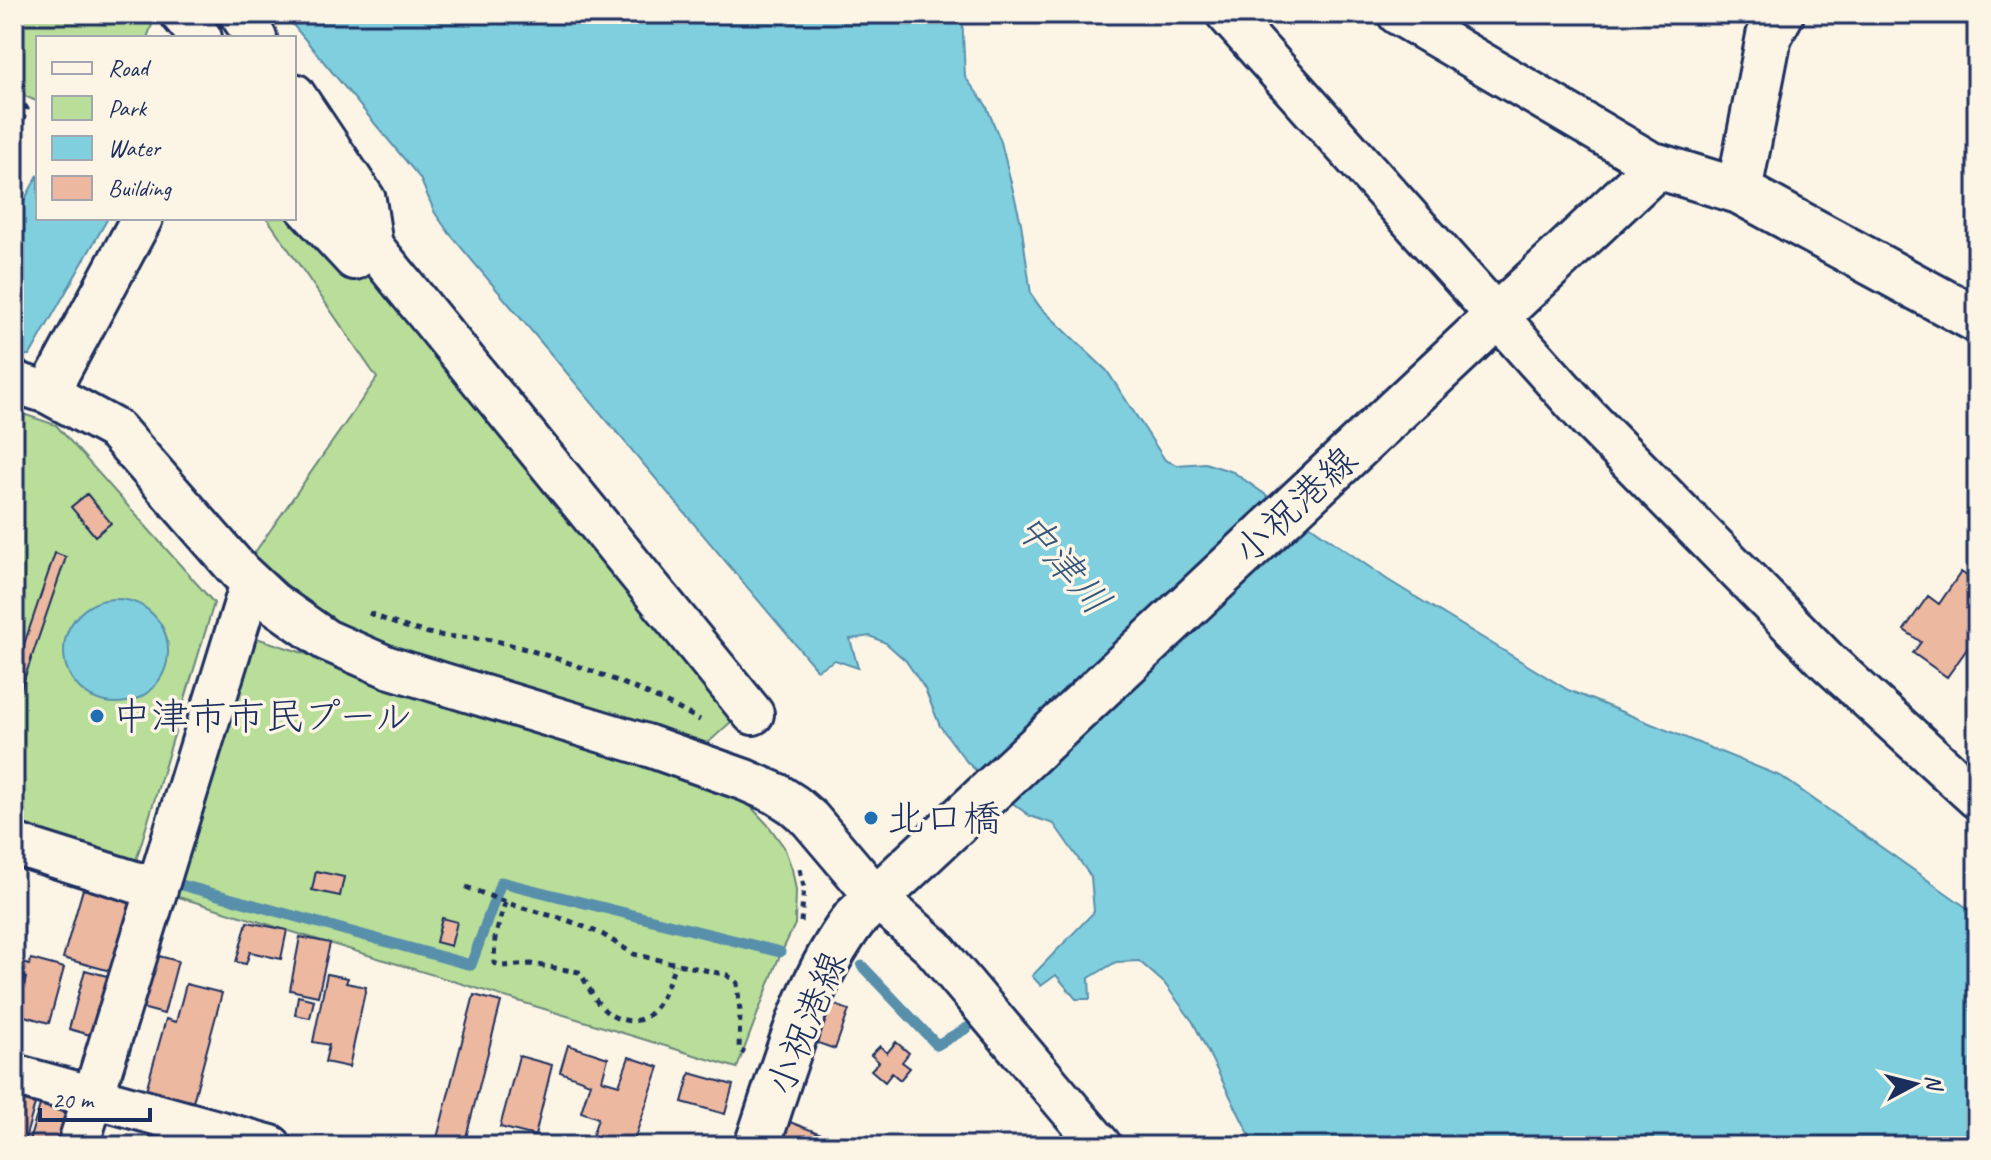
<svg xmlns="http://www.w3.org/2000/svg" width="1991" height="1160" font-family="Caveat,'Klee One',sans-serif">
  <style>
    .green { fill: #b8de99; stroke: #6a867c; stroke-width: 2 }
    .water { fill: #80cfde; stroke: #588fab; stroke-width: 2 }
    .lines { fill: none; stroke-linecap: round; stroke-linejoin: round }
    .stream { stroke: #588fab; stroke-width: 11 }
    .building { fill: #edb8a0; stroke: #1b2f5e; stroke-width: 2 }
    .street-casing { stroke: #1b2f5e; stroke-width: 46 }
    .secondary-casing { stroke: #1b2f5e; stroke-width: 50 }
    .path { stroke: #1b2f5e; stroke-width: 5; stroke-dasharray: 6 6; stroke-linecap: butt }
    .street { stroke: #fcf5e5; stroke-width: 40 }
    .secondary { stroke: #fcf5e5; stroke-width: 44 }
    .poi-dot { fill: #1f6fb2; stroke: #fcf5e5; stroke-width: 3 }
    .labels { text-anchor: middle; stroke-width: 7; stroke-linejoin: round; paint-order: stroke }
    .street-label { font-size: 38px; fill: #1b2f5e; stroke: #fcf5e5 }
    .poi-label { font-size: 38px; fill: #1b2f5e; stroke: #fcf5e5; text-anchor: start }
    .water-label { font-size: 40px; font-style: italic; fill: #34577e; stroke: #fcf5e5 }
  </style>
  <rect width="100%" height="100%" fill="#fcf5e5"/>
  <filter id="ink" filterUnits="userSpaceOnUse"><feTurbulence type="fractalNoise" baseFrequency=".0125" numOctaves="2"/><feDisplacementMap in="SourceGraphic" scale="16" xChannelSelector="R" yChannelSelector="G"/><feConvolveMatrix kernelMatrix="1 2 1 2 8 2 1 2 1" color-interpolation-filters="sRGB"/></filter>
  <g filter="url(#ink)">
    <path class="green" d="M14,14H156L147,38H38V102L14,91Z
      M267,218H294L368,266L744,710L708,743L550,700L383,647L328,621L253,555L377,378Z
      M14,411L56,425L214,603L135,864L14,829Z
      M247,635L737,792L768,825L784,847L792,869L796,890L795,924L778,960L737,1068L172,895Z"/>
    <path class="water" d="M284,14H962L965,77L986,105L1001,142L1021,223L1031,294L1040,307L1107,371L1165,460L1177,465L1205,463L1233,472L1388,580L1568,690L1782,777L1977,915V1146H1255L1193,1022L1164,983L1139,961L1116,962L1089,978L1090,999H1076L1056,975L1041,986L1032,976L1094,912L1091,877L1054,824L1030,816L1007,799L967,762L940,726L925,689L906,661L886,643L870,636L850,639L858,668L835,660L817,670L449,233L435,213L420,178Z
      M38,175V218H108L30,355L14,356V219Z
      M64 651a52 52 0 1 1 104 0a52 52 0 1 1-104 0Z"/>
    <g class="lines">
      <path class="stream" d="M178,884L471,965L501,882L780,952
        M862,966L937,1045L967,1028"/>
    </g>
    <path class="building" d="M14,133L26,137L14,173Z
      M87,494L111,523L95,536L71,507Z
      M55,553L66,557L16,703L14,702V674Z
      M1961,572L1977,583V635L1947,677L1913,653L1921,642L1904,630L1928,596L1939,604Z
      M316,871L344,877L340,896L312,890Z
      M83,889L133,903L114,972L63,958Z
      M442,918L457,922L451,946L436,942Z
      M247,922L287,930L281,959L250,952L246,964L236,962Z
      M300,937L330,943L318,996L290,990Z
      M151,954L178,961L164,1014L138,1007Z
      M31,959L64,968L49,1023L14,1013L20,984L24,985L26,978L16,975L19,962L29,965Z
      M85,970L114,978L97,1037L69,1029Z
      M327,974L348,978L346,983L366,987L349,1067L325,1062L329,1045L313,1042Z
      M186,984L222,993L193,1102L146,1090L166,1019L176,1022Z
      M474,995L501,1002L464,1145L437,1138Z
      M298,996L314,1000L310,1018L295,1015Z
      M830,1003L849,1010L835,1049L815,1042Z
      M896,1042L909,1053L902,1062L910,1068L900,1080L892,1073L885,1082L871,1070L879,1062L871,1055L880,1046L887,1053Z
      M568,1045L608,1058L602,1080L619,1085L629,1057L659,1067L632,1146H617L592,1137L598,1118L581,1112L590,1083L560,1072Z
      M519,1056L552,1065L535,1136L500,1127Z
      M690,1073L733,1085L725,1114L682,1102Z
      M14,1098L35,1104L23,1146H14Z
      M40,1105L69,1114L61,1146H46L29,1141Z
      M782,1119L824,1135L820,1146H783L787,1138L777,1134Z"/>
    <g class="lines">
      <defs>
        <path id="street" d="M181,14L201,38
          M240,14L256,38
          M1227,14L1588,418L1827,661L1977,798
          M1398,14L1657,166
          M294,94L365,200L372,246L753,714
          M294,151L372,246L354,259L294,194
          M14,382L48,393L116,430L240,572L272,602L326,640L388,667L649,746L745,780L777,794L794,805L810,819L876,897L933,947L1101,1146
          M48,393L142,218
          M14,844L157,889
          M14,1075L271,1146
          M78,1146L251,583"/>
        <path id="secondary" d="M1739,191L1769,36L1781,14
          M757,1146C784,1068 804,985 855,918L1657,166L1739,191L1977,320"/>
      </defs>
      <use href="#street" class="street-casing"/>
      <use href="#secondary" class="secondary-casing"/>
      <path class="path" d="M14,99L23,103L27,109L19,129
        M369,613C394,624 418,632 445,636C463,638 483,637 500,642C569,660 637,686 700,720
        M800,869L804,887L801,922
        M466,887L516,906L567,920L602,934L633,954L727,975L737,983L740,1011L739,1050L745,1053
        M505,902L495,938L494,963L503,966L531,964L579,972C587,982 591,995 599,1004C607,1014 614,1018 625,1020C656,1027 667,986 675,964"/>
      <use href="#street" class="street"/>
      <use href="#secondary" class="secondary"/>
    </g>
  </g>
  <g class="poi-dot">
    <circle cx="97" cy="716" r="8"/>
    <circle cx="871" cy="818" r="8"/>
  </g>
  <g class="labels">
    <g class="street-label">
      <text transform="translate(1295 505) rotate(-43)" y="13">小祝港線</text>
      <text transform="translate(806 1023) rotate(-68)" y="13">小祝港線</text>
    </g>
    <g class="poi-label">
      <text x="113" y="729">中津市市民プール</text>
      <text x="887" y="831">北口橋</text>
    </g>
    <g class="water-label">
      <text transform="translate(1064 563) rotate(49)" y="14">中津川</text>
    </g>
  </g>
  <rect width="1991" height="1160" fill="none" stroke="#fcf5e5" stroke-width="48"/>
  <rect x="24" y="24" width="1943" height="1112" fill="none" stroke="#1b2f5e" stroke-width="3" filter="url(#ink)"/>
  <rect x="36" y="36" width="260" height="184" fill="#fcf5e5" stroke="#a2a6af" stroke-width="2"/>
  <rect x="52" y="62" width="40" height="12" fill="#fcf5e5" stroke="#a2a6af" stroke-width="2"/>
  <text x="108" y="76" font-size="24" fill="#1b2f5e">Road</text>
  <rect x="52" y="96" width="40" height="24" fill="#b8de99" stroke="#a2a6af" stroke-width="2"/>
  <text x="108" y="116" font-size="24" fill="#1b2f5e">Park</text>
  <rect x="52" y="136" width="40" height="24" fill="#80cfde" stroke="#a2a6af" stroke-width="2"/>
  <text x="108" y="156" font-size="24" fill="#1b2f5e">Water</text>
  <rect x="52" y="176" width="40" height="24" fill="#edb8a0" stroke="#a2a6af" stroke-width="2"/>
  <text x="108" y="196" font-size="24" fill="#1b2f5e">Building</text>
  <g transform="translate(1915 1084) rotate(83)" stroke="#fcf5e5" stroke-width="6" paint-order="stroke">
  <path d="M0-6L14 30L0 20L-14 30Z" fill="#1b2f5e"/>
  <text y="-12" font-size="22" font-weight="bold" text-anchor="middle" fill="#1b2f5e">N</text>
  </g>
  <path d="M40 1108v12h110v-12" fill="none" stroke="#1b2f5e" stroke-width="4"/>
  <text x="52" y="1108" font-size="24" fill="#1b2f5e" stroke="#fcf5e5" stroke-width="6" paint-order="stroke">20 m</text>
</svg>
